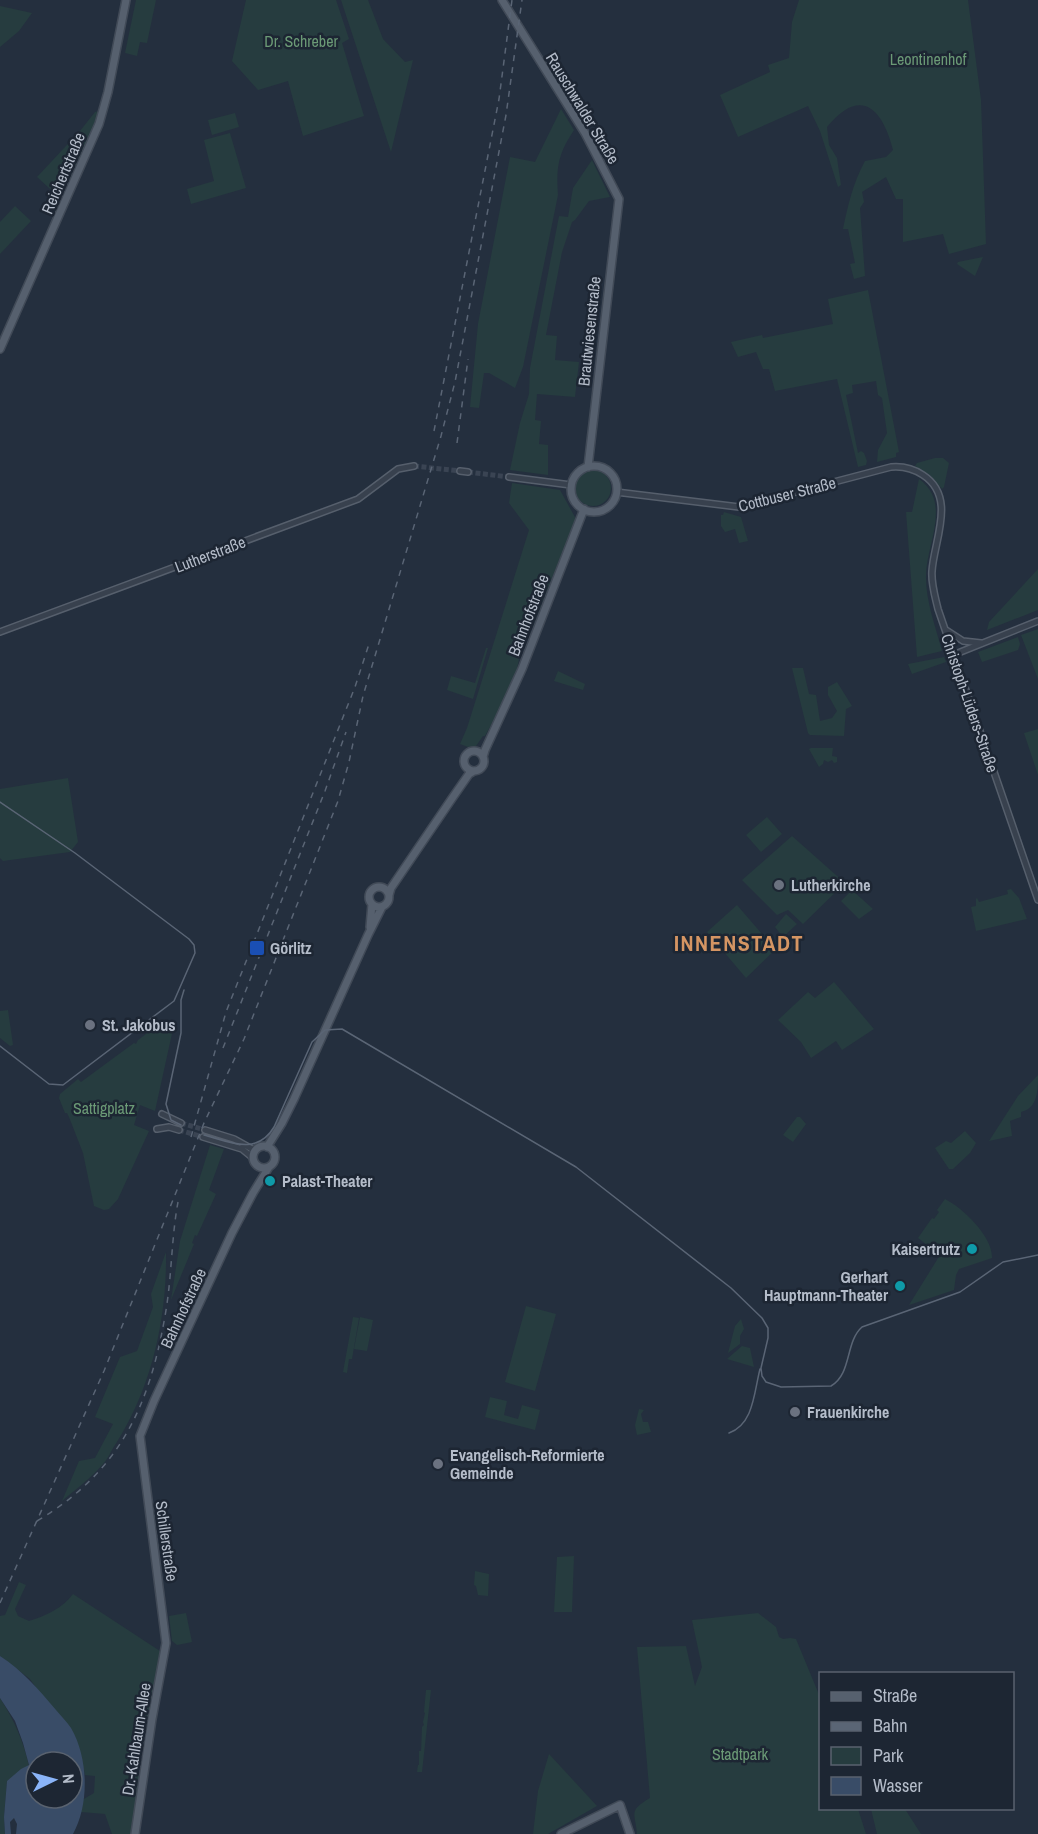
<svg xmlns="http://www.w3.org/2000/svg" width="1038" height="1834" font-family="'Archivo Narrow',sans-serif">
  <style>
    .green { fill: #263c3f }
    .water { fill: #394c67; fill-rule: evenodd }
    .lines { fill: none; stroke-linecap: round; stroke-linejoin: round }
    .minor-tunnel { stroke: #3a4453; stroke-width: 5; stroke-dasharray: 5 2.5; stroke-linecap: butt }
    .minor-casing { stroke: #565f6c; stroke-width: 8 }
    .major-casing { stroke: #414a57; stroke-width: 10 }
    .minor { stroke: #38414e; stroke-width: 5 }
    .major { stroke: #56606e; stroke-width: 7 }
    .tram { stroke: #5a6575; stroke-width: 1.5 }
    .rail { stroke: #5a6575; stroke-width: 1.5; stroke-dasharray: 6 6; stroke-linecap: butt }
    .worship-dot { fill: #6b7280; stroke: #1d2633; stroke-width: 2 }
    .transit-dot { fill: #1a4fb4; stroke: #1d2633; stroke-width: 2 }
    .culture-dot { fill: #0f9aa8; stroke: #1d2633; stroke-width: 2 }
    .labels { text-anchor: middle; stroke-width: 5; stroke-linejoin: round; paint-order: stroke }
    .park-label { font-size: 16px; fill: #6b9a76; stroke: #1d2633 }
    .street-label { font-size: 16px; fill: #b4bcc9; stroke: #1d2633 }
    .poi-label { font-size: 16px; font-weight: bold; fill: #b4bcc9; stroke: #1d2633; text-anchor: start }
    .district-label { font-size: 22px; font-weight: bold; letter-spacing: 1.5px; fill: #d59563; stroke: #1d2633 }
  </style>
  <rect width="100%" height="100%" fill="#242f3e"/>
  <path class="green" d="M136,0H156L147,43L140,42L137,56L125,53Z
    M246,0H336L349,39L342,43L364,116L303,136L288,81L258,90L232,61Z
    M341,0H368L383,39L405,62L413,60L391,152Z
    M799,0H968L981,100L986,244L949,254L943,234L903,242V199H896L886,177L862,192L864,202L860,208L865,276L854,279L850,264L855,263L848,229H843C848,205 853,183 865,161L886,157L893,150C882,107 860,87 827,127L829,145L837,158L841,185L838,187L820,131L808,106L738,137L720,95L770,72L768,65L789,58L792,22Z
    M0,6L32,13L19,31L0,47Z
    M561,109L574,130C558,154 556,167 558,195L523,367L515,388L489,373H484L479,408L470,407L478,324L510,157L535,162Z
    M99,111L87,142L60,198L37,177L80,131L95,112Z
    M235,113L239,127L212,135L208,120Z
    M230,133L246,188L191,204L187,189L214,181L204,140Z
    M592,160L610,197L589,201L575,220L572,222L562,252L546,335L557,336L555,360L579,362L575,397L537,394L535,420L541,421L539,444L548,445V475L510,470L520,423L529,394L530,368L559,216L568,217L573,188Z
    M15,206L31,221L0,254V222Z
    M983,257L975,276L957,264L958,262Z
    M868,290L899,452L896,453V457L877,462L878,450L887,433L882,398L878,395L876,381L852,385L853,393L846,395L858,453L861,451L864,453L867,461L866,465L858,467L837,379L775,391L769,369H763L756,352L738,357L731,342L762,335L763,338L833,324L828,299Z
    M935,458H943L949,463L944,487L942,489L930,475L915,466L917,463Z
    M575 488a18 18 0 1 1 36 0a18 18 0 1 1-36 0Z
    M919,479C953,503 925,546 926,578C926,602 936,628 942,651L917,657L906,512H912Z
    M512,483L560,490L576,519L519,659L516,674H515L503,703L485,736H483L476,746L468,747L460,744L467,728L529,530L509,503Z
    M724,512L741,517L748,541L739,543L735,529L725,532L721,526V515H723Z
    M1038,569V610L987,630L989,622Z
    M1038,629V679L1021,635Z
    M1018,637L1020,644L1018,650L982,662L978,652Z
    M486,648H488L473,699L447,690L451,676L475,683Z
    M944,657L946,662L912,674L908,664Z
    M792,668H803L809,694L816,695L820,721L832,718L837,711L828,695V687L837,682L852,706L846,709L844,736L810,735L808,733Z
    M558,671L585,684L583,690L554,681Z
    M1038,729V775L1024,733Z
    M811,748H833L832,756L837,757V762L834,763L832,760L828,762L824,760L823,764L819,767L809,749Z
    M68,778L78,842L70,852L3,861L0,858V789Z
    M767,817L782,834L761,852L746,835Z
    M792,836L845,883L803,924L788,910L777,915L742,880Z
    M1011,889L1019,898L1027,919L976,931L971,907L976,906V899L977,898L979,902L1008,894L1007,890Z
    M852,890L873,909L859,919L841,901Z
    M737,905L762,934L781,944L746,978L707,932Z
    M786,914L797,924L783,937L775,927Z
    M834,982L874,1029L842,1050L836,1041L811,1058L801,1042L778,1020L808,992L815,998Z
    M8,1010L13,1045L10,1046L0,1038V1011Z
    M168,1020L172,1023L173,1029L155,1111L140,1105L134,1125L149,1131L118,1199L109,1209L104,1210L94,1206L83,1153L69,1117L67,1113H65L59,1098L60,1094L78,1079L81,1082L134,1043L136,1044L138,1040L162,1022Z
    M1038,1075C1038,1090 1038,1108 1021,1112V1117L1010,1121L1012,1136L989,1141L1018,1096Z
    M797,1117H800L806,1124L793,1142L783,1135Z
    M965,1131L976,1143L970,1153L953,1169H949L935,1148L946,1141L951,1143Z
    M210,1145L224,1149L209,1190L216,1194L197,1236L195,1235L192,1243L194,1244L171,1300L180,1241Z
    M945,1199C963,1208 993,1237 992,1258L959,1269L956,1275L954,1290L909,1305L940,1255L918,1238L932,1218L934,1219L939,1212L937,1210Z
    M166,1252C167,1318 152,1388 115,1445C111,1451 108,1459 103,1464C91,1478 75,1490 62,1501L79,1461L95,1458L113,1424L95,1417L120,1357L137,1351L153,1307L151,1294Z
    M526,1306L556,1314L535,1391L505,1382Z
    M353,1317L359,1318L352,1359H349L347,1373L343,1372Z
    M360,1317L373,1320L367,1351L354,1349Z
    M741,1319L744,1329L740,1336V1344L728,1353L735,1326Z
    M742,1346L750,1348L754,1367L727,1359Z
    M490,1397L507,1401L504,1415L518,1419L522,1405L540,1410L535,1430L485,1417Z
    M639,1409L644,1410L641,1414L643,1422H648L651,1432L637,1435L635,1425Z
    M574,1556L572,1612H554L557,1557Z
    M475,1571L489,1574L488,1596L478,1595L476,1586L474,1585Z
    M19,1582L26,1585L15,1609L18,1616L29,1621C45,1616 63,1608 73,1594L163,1653L150,1716L145,1717L144,1720L136,1770L141,1774L133,1834H112L105,1814L81,1812L82,1800L94,1793L95,1776L85,1775L80,1752L30,1679L0,1656V1616L5,1615Z
    M186,1613L192,1642L177,1645L172,1641L169,1616Z
    M758,1613L776,1627L779,1637L783,1639L790,1638L796,1639L820,1697V1808L858,1809L866,1834H637C635,1812 628,1811 650,1798L637,1647L686,1646L695,1686L702,1667L692,1620Z
    M426,1690H431L422,1772H417L418,1765H419V1751H421L422,1727L424,1725L423,1722L425,1713L424,1712Z
    M0,1698C14,1720 23,1740 29,1766L7,1781L4,1817L5,1834H0Z
    M549,1754L597,1806L548,1834H533L538,1791Z
    M871,1809H905L921,1834H877Z"/>
  <path class="water" d="M0,1656C22,1670 39,1690 56,1710C61,1716 67,1722 71,1728C89,1759 89,1805 73,1834H16L17,1824L14,1818L10,1822L11,1834H5L4,1817L7,1781L21,1769L29,1765L23,1743L15,1721L0,1698ZM36,1762H72V1798H36Z"/>
  <g class="lines">
    <path class="minor-tunnel" d="M414,466L460,471
      M468,472L509,477
      M181,1123L205,1130
      M179,1130L203,1137"/>
    <defs>
      <path id="minor" d="M460,471L468,472
        M509,477L571,485
        M616,492L739,507L891,467C902,466 914,469 923,475C957,497 934,540 932,571C931,584 935,596 938,609L1038,900
        M946,630L963,641L981,643
        M0,632L358,499L398,469L414,466
        M953,655L1038,621
        M162,1114L181,1123
        M157,1129L169,1127L179,1130
        M205,1130L234,1139L252,1149H257
        M203,1137L242,1149L253,1158"/>
      <path id="major" d="M502,0L585,133L619,199L588,467
        M0,349L99,124L108,92L126,0
        M571 489a23 23 0 1 1 46 0a23 23 0 1 1-46 0Z
        M464 761a10 10 0 1 1 20 0a10 10 0 1 1-20 0Z
        M483,757L485,750L522,669L584,509
        M369 897a10 10 0 1 1 20 0a10 10 0 1 1-20 0Z
        M389,895L391,888L453,797L469,774L474,771
        M370,927L372,904
        M253 1157a11 11 0 1 1 22 0a11 11 0 1 1-22 0Z
        M267,1147L282,1123L294,1099L368,935L382,907
        M135,1834L152,1719L166,1643L140,1436L154,1401L232,1233L253,1193L269,1167
        M561,1834L620,1805L630,1834"/>
    </defs>
    <use href="#minor" class="minor-casing"/>
    <use href="#major" class="major-casing"/>
    <use href="#minor" class="minor"/>
    <use href="#major" class="major"/>
    <path class="tram" d="M0,802L75,853L189,939L194,945L195,953L174,1001L63,1085L49,1084L0,1046
      M181,1125L171,1120L166,1104L181,1033V1000L184,990
      M204,1135C229,1142 257,1156 274,1127L312,1042L325,1030L342,1029L576,1167L731,1288L762,1318L768,1328V1338L761,1368L762,1376L766,1382L781,1387L831,1386C852,1374 845,1342 862,1327L960,1292L1003,1262L1038,1255
      M729,1433C754,1424 754,1392 760,1369"/>
    <path class="rail" d="M434,431L499,99L512,0
      M457,443L468,359
      M223,1048L325,791L346,732
      M191,1137L226,1012L355,687L369,644
      M37,1521C119,1472 149,1408 165,1316C172,1278 171,1240 178,1202
      M0,1603L104,1371L204,1123L244,1039L338,801L349,762L363,696L441,436L455,382L506,115L522,0"/>
  </g>
  <g class="worship-dot">
    <circle cx="779" cy="885" r="6"/>
    <circle cx="90" cy="1025" r="6"/>
    <circle cx="795" cy="1412" r="6"/>
    <circle cx="438" cy="1464" r="6"/>
  </g>
  <rect class="transit-dot" x="249" y="940" width="16" height="16" rx="3"/>
  <g class="culture-dot">
    <circle cx="270" cy="1181" r="6"/>
    <circle cx="972" cy="1249" r="6"/>
    <circle cx="900" cy="1286" r="6"/>
  </g>
  <g class="labels">
    <g class="park-label">
      <text x="301" y="47">Dr. Schreber</text>
      <text x="928" y="65">Leontinenhof</text>
      <text x="104" y="1114">Sattigplatz</text>
      <text x="740" y="1760">Stadtpark</text>
    </g>
    <g class="street-label">
      <text transform="translate(583 108) rotate(59)" y="6">Rauschwalder Straße</text>
      <text transform="translate(63 173) rotate(-67)" y="6">Reichertstraße</text>
      <text transform="translate(589 331) rotate(-84)" y="6">Brautwiesenstraße</text>
      <text transform="translate(787 494) rotate(-14)" y="6">Cottbuser Straße</text>
      <text transform="translate(210 554) rotate(-21)" y="6">Lutherstraße</text>
      <text transform="translate(528 615) rotate(-69)" y="6">Bahnhofstraße</text>
      <text transform="translate(970 703) rotate(71)" y="6">Christoph-Lüders-Straße</text>
      <text transform="translate(183 1308) rotate(-65)" y="6">Bahnhofstraße</text>
      <text transform="translate(167 1541) rotate(82)" y="6">Schillerstraße</text>
      <text transform="translate(136 1739) rotate(-81)" y="6">Dr.-Kahlbaum-Allee</text>
    </g>
    <g class="poi-label">
      <text x="791" y="891">Lutherkirche</text>
      <text x="270" y="954">Görlitz</text>
      <text x="102" y="1031">St. Jakobus</text>
      <text x="282" y="1187">Palast-Theater</text>
      <text x="960" y="1255" text-anchor="end">Kaisertrutz</text>
      <text x="888" y="1283" text-anchor="end">Gerhart<tspan x="888" dy="18">Hauptmann-Theater</tspan></text>
      <text x="807" y="1418">Frauenkirche</text>
      <text x="450" y="1461">Evangelisch-Reformierte<tspan x="450" dy="18">Gemeinde</tspan></text>
    </g>
    <g class="district-label">
      <text x="739" y="951">INNENSTADT</text>
    </g>
  </g>
  <rect x="819" y="1672" width="195" height="138" fill="#1d2633" stroke="#59626f" stroke-width="1.5"/>
  <rect x="831" y="1692" width="30" height="9" fill="#56606e" stroke="#59626f" stroke-width="1.5"/>
  <text x="873" y="1702" font-size="18" fill="#b4bcc9">Straße</text>
  <rect x="831" y="1722" width="30" height="9" fill="#5a6575" stroke="#59626f" stroke-width="1.5"/>
  <text x="873" y="1732" font-size="18" fill="#b4bcc9">Bahn</text>
  <rect x="831" y="1747" width="30" height="18" fill="#263c3f" stroke="#59626f" stroke-width="1.5"/>
  <text x="873" y="1762" font-size="18" fill="#b4bcc9">Park</text>
  <rect x="831" y="1777" width="30" height="18" fill="#394c67" stroke="#59626f" stroke-width="1.5"/>
  <text x="873" y="1792" font-size="18" fill="#b4bcc9">Wasser</text>
  <g transform="translate(54 1780) rotate(85)"><circle r="28" fill="#1d2633" stroke="#59626f" stroke-width="1.5"/>
  <path d="M0-4.5L10 22L0 15L-10 22Z" fill="#8ab4f8"/>
  <text y="-9" font-size="16" font-weight="bold" text-anchor="middle" fill="#b4bcc9">N</text>
  </g>
</svg>
